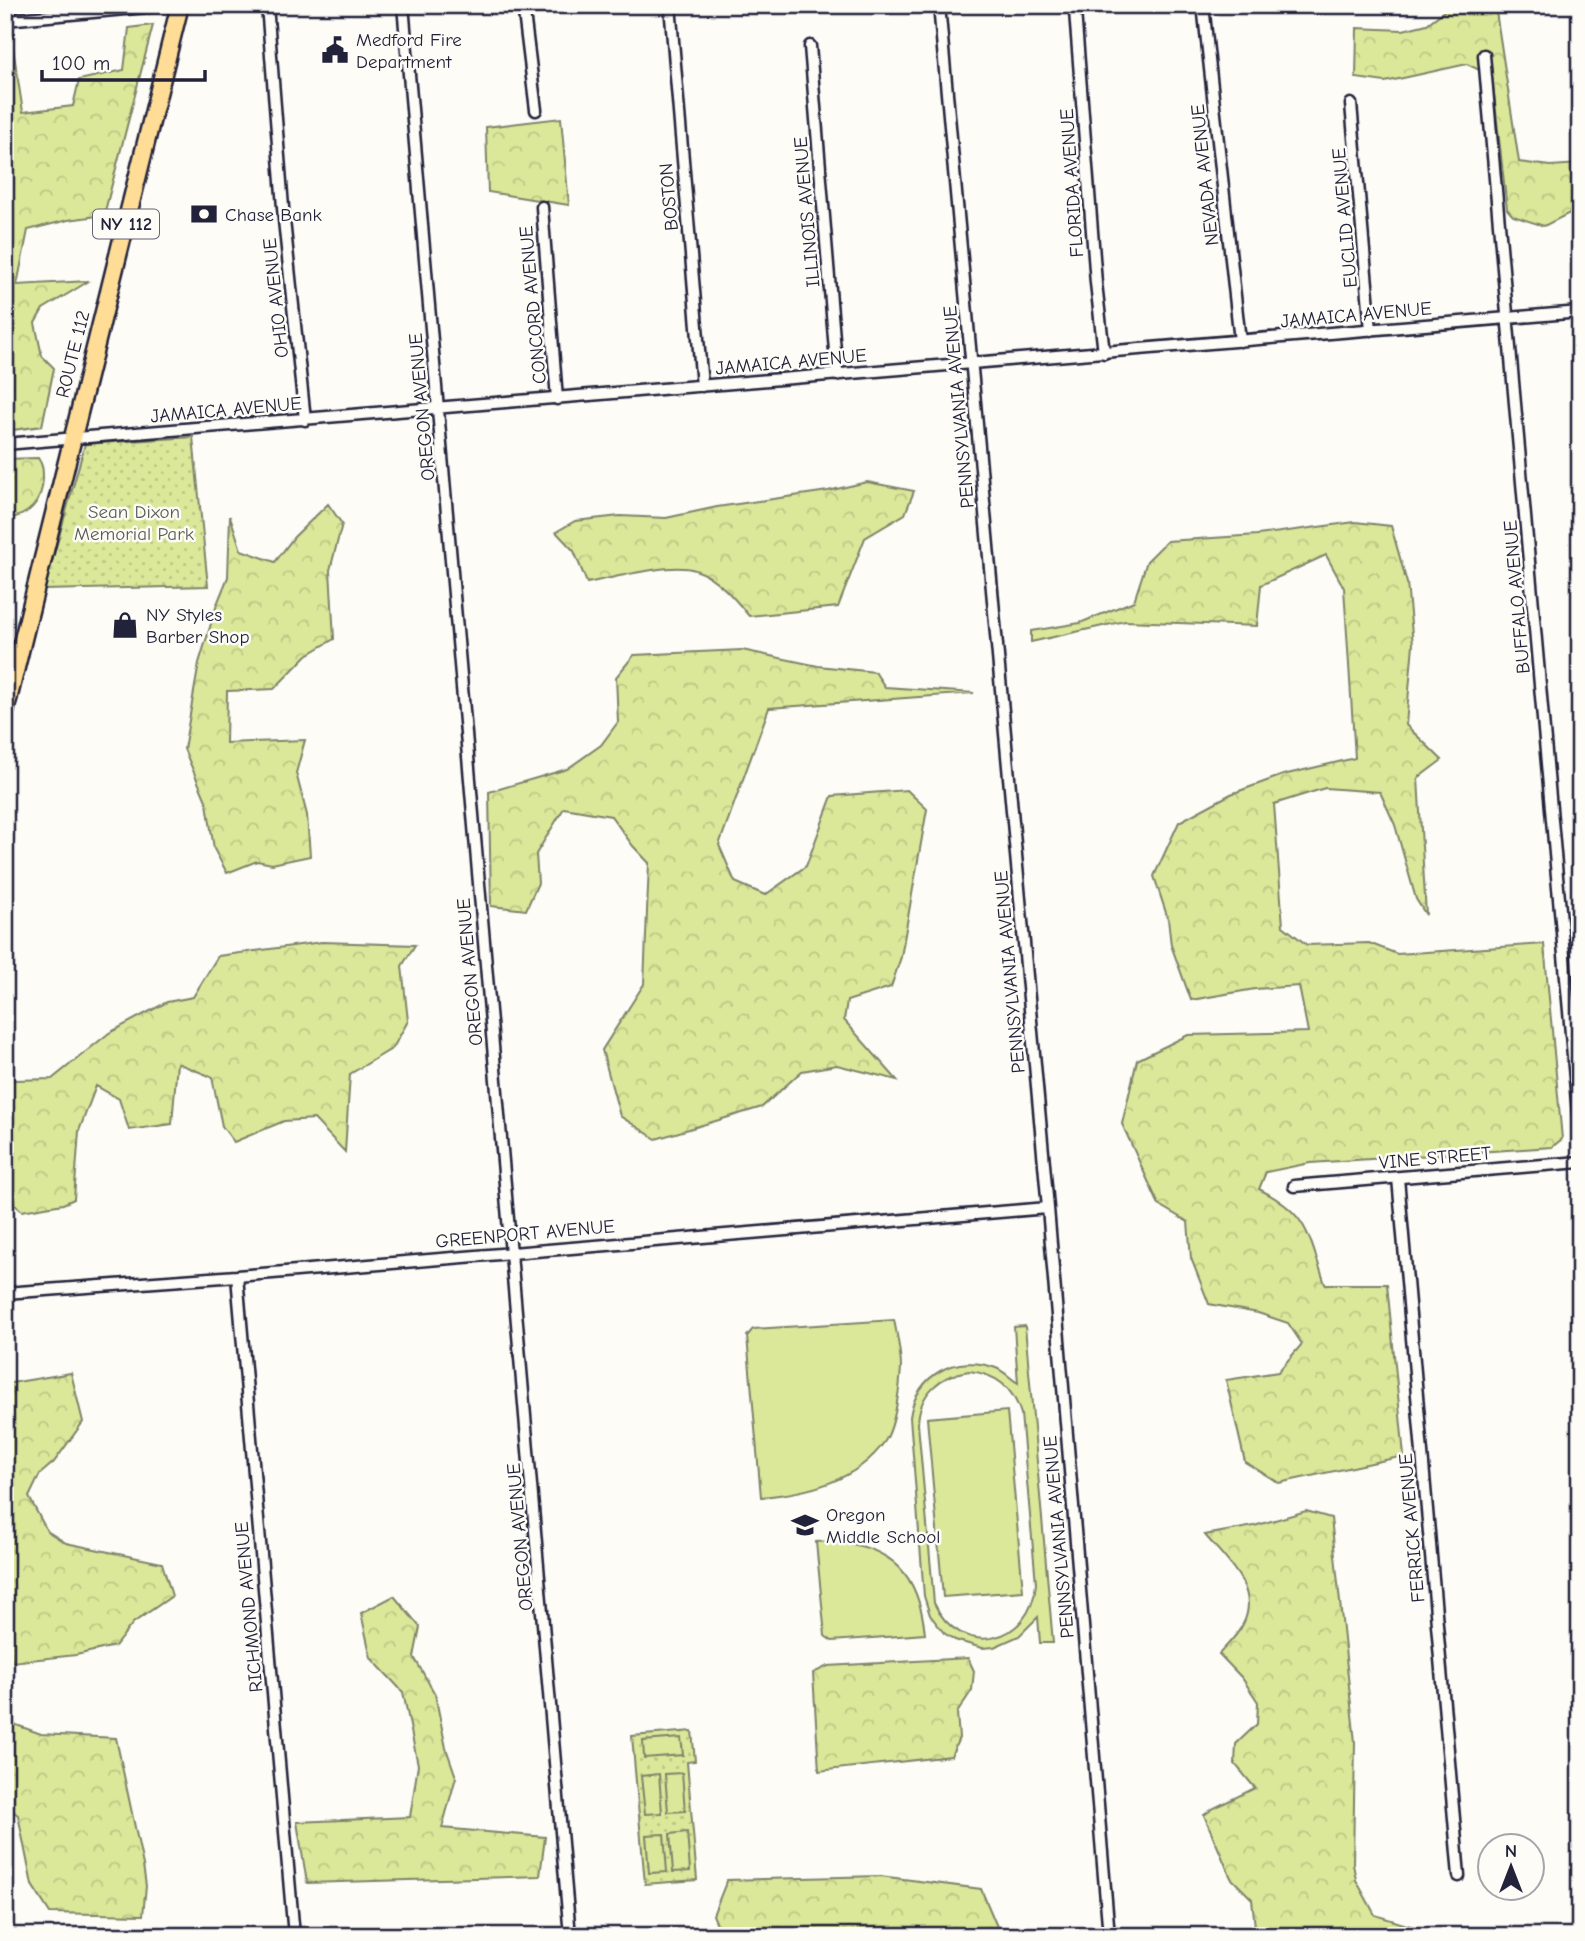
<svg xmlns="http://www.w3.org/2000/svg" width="1585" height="1941" font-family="'Comic Neue',sans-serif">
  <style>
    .grass { fill: url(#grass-dots); stroke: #7e846a; stroke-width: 2 }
    .forest { fill: url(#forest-crowns); stroke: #7e846a; stroke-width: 2 }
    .garden { fill: #dbe799; stroke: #7e846a; stroke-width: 2; fill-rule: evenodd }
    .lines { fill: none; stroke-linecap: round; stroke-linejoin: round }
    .minor-casing { stroke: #22223b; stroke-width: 15 }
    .primary-casing { stroke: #22223b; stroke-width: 21 }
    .minor { stroke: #fdfcf7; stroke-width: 10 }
    .primary { stroke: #ffdd96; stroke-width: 16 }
    .labels { text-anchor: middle; stroke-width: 5; stroke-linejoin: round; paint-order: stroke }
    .shield { fill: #fdfcf7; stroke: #646373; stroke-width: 2 }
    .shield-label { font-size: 18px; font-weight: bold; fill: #22223b }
    .poi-label { font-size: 19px; fill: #22223b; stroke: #fdfcf7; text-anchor: start }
    .street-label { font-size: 19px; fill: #22223b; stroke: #fdfcf7 }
    .park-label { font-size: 19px; fill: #5a5d57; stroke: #fdfcf7 }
  </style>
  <defs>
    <pattern id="grass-dots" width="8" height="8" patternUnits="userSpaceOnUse" patternTransform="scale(1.75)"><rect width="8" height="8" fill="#dbe799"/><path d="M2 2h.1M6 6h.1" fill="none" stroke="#bcc685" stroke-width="1.8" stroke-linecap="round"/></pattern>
    <pattern id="forest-crowns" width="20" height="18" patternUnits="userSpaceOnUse" patternTransform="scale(1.75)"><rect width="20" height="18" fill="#dbe799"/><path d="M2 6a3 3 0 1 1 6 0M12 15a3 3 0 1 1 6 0" fill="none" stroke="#bcc685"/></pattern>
  </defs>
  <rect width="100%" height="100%" fill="#fdfcf7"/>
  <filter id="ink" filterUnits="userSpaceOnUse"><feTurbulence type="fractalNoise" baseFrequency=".0143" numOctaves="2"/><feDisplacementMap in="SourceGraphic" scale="14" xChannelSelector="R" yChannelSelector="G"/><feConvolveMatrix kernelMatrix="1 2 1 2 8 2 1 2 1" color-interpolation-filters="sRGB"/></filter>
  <g filter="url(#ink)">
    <path class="grass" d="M193,437L208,586L44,590L85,444Z
      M692,1731L695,1761L687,1762L697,1880L645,1884L632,1736Z"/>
    <path class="forest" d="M1452,5H1495L1519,162L1550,166L1580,164V208L1544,226L1513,216L1507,209L1492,76L1467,64L1385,82L1356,78L1357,28L1403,30L1427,24Z
      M153,25L104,215L68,220L28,230L17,285L89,281L43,309L35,323L42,356L54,368L42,426L5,431V35H11L23,112L73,106L79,80L124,70L129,28Z
      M561,118L569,205L488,192L486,127Z
      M38,458C43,465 43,470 43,479C42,502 29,517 5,519V459Z
      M867,482L914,491L905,514L865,538L838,607L749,616C736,600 716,576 695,570C671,562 612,578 587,583L574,551L556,532L575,521L620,516L666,518L717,507L828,491Z
      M328,504L342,524L330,570L334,639L307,655L274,689L227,691L226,743L305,740L296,773L307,815L310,856L272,864L257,861L227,873L214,849L207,803L184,749L199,663L217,604L228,577L230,516L241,550L275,562L294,537Z
      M1355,522L1391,526L1407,583L1413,644L1406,725L1442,760L1418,778L1426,915L1416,899L1395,825L1380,792L1325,788L1274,804L1283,926L1307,945L1369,943L1397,954L1544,944L1562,1139L1552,1147L1310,1163L1266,1172L1259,1189C1309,1214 1308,1235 1325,1284H1387L1404,1456L1279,1483L1245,1462L1226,1380L1278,1372L1302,1344L1288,1323L1258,1313L1209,1304L1191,1258L1188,1222L1159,1205L1122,1124L1137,1060L1188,1035L1308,1032L1299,986L1255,989L1191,1000L1171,945L1168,919L1154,876L1179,822L1231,794L1283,775L1355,758L1344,588L1326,555L1261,585L1257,626L1125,621L1031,642V631L1080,623L1134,601L1147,561L1167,541L1258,535Z
      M742,650L818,666L875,672L885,687L974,693L769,708L719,845L735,882L765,895L806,866L832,796L907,790L927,809L901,957L891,987L847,1001L844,1020L897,1080L837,1065L802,1071L762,1107L656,1139L620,1116L602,1050L644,984L649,863L633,846L611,816L564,808L536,854L538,883L526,910L491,906L489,792L567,769L601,745L618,722L616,677L634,655Z
      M322,942L415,945L402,966L408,1021L393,1048L350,1074L345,1152L314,1119L284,1121L234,1142L222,1126L212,1077L177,1063L172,1124L129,1130L119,1099L96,1086L79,1131L74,1199L63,1204L22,1211L5,1196V1075L15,1080L52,1079L109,1033L167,1002L193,997L218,956Z
      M71,1373L83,1422L54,1462L40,1474L29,1497L47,1531L66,1543L162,1563L172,1596L133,1623L115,1646L76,1655L12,1662L5,1565V1384Z
      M1306,1511L1331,1518L1355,1742L1353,1864L1356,1880L1375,1915L1426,1931V1936H1256L1252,1899L1231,1878L1204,1815L1214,1808L1255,1788L1235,1764L1236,1744L1257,1724L1258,1702L1242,1678L1219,1654C1227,1645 1238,1635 1243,1624C1261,1589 1226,1560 1205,1535L1254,1526Z
      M394,1596L420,1627L414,1657L435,1694L446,1748L456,1777L442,1828L545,1837L540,1876L307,1883L297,1822L410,1817L418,1765L403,1692L371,1658L361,1613Z
      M968,1658L974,1671L972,1690L957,1713L959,1738L951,1756L819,1771L813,1673L828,1666Z
      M11,1723L41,1734L116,1738L143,1865L146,1886L143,1915L50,1913L32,1885L18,1815L10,1809L5,1810V1724Z
      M880,1876L981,1889L1001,1936H722L713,1915L727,1880Z"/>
    <path class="garden" d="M894,1320C897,1335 901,1352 901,1368C900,1387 895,1426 885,1441C857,1482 806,1493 761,1497L747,1336L753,1329Z
      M1025,1326L1053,1643H1040L1038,1617L1019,1636L994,1647L982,1648L955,1640L944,1633L930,1615L924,1596L910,1417C916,1374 957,1353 996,1368C1004,1371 1011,1379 1018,1383L1014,1327ZM969,1371C996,1374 1013,1387 1021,1414L1036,1583C1032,1645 960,1660 934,1603L918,1424C919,1393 940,1375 969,1371Z
      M1007,1411L1023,1591L943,1597L927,1418Z
      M833,1541C893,1547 919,1574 925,1634L832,1641L825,1636L816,1542Z
      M681,1738L683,1755L644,1758L643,1741Z
      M682,1773L685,1811L668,1812L665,1774Z
      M659,1774L662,1813L645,1814L641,1776Z
      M687,1832L690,1871L673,1872L670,1834Z
      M664,1834L667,1872L649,1873L646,1835Z"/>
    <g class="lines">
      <defs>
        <path id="minor" d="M267,5L284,220L305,420
          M403,5L570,1936
          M523,5L536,110
          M670,5L702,386
          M939,5L1048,1208L1109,1936
          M1203,5L1240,341
          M1075,11L1096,283L1104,353
          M5,20L169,5
          M810,46L837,375
          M1484,55L1580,1135
          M1351,104L1371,330
          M542,207L557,399
          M5,444L1580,312
          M1398,1178L1459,1876
          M1294,1186L1580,1162
          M237,1276L294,1936
          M5,1293L237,1276L1048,1208"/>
        <path id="primary" d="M5,712L180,5"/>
      </defs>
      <use href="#minor" class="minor-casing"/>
      <use href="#primary" class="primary-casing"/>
      <use href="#minor" class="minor"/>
      <use href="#primary" class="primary"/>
    </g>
  </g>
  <defs>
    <symbol id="civic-bare" viewBox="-9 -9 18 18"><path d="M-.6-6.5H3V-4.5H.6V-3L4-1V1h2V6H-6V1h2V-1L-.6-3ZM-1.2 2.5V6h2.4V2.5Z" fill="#22223b" stroke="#fdfcf7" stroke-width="2.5" paint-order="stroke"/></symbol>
    <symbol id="bank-bare" viewBox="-9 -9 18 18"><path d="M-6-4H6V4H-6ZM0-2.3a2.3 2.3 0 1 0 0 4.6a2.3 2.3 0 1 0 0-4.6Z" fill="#22223b" stroke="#fdfcf7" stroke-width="2.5" paint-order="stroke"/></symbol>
    <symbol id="shop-bare" viewBox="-9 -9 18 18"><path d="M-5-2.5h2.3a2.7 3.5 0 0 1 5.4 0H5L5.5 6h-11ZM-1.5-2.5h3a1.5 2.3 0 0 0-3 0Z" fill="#22223b" stroke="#fdfcf7" stroke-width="2.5" paint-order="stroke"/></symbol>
    <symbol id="school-bare" viewBox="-9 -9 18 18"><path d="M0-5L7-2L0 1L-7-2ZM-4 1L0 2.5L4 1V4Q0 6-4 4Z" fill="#22223b" stroke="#fdfcf7" stroke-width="2.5" paint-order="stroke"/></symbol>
  </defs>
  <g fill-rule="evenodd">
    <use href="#civic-bare" x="316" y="31" width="38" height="38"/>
    <use href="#bank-bare" x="185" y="195" width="38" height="38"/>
    <use href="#shop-bare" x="106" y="606" width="38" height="38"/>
    <use href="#school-bare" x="786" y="1506" width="38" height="38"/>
  </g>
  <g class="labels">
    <rect class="shield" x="93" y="209.5" width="66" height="29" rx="5"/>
    <g class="shield-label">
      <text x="126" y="230">NY 112</text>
    </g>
    <g class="poi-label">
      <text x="356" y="46">Medford Fire<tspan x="356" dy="22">Department</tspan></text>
      <text x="225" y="221">Chase Bank</text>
      <text x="146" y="621">NY Styles<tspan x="146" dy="22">Barber Shop</tspan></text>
      <text x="826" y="1521">Oregon<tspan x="826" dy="22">Middle School</tspan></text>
    </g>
    <g class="street-label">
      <text transform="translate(1204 175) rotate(-96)" y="7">NEVADA AVENUE</text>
      <text transform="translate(1071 183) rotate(-94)" y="7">FLORIDA AVENUE</text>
      <text transform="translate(668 197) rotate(-95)" y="7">BOSTON</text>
      <text transform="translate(806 212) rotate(-95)" y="7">ILLINOIS AVENUE</text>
      <text transform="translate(1344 218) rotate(-95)" y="7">EUCLID AVENUE</text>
      <text transform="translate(275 298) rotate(-96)" y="7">OHIO AVENUE</text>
      <text transform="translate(532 305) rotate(-95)" y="7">CONCORD AVENUE</text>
      <text transform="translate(1356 314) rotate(-5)" y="7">JAMAICA AVENUE</text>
      <text transform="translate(72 354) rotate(-76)" y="7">ROUTE 112</text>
      <text transform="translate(791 361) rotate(-5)" y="7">JAMAICA AVENUE</text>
      <text transform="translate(421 407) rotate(-95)" y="7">OREGON AVENUE</text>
      <text transform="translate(958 407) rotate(-95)" y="7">PENNSYLVANIA AVENUE</text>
      <text transform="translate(226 409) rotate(-5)" y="7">JAMAICA AVENUE</text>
      <text transform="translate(1516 597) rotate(-95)" y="7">BUFFALO AVENUE</text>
      <text transform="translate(469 972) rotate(-95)" y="7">OREGON AVENUE</text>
      <text transform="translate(1009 972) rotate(-95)" y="7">PENNSYLVANIA AVENUE</text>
      <text transform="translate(1435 1157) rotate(-5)" y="7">VINE STREET</text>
      <text transform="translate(525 1233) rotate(-5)" y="7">GREENPORT AVENUE</text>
      <text transform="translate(1411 1528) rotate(-95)" y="7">FERRICK AVENUE</text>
      <text transform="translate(519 1537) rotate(-95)" y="7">OREGON AVENUE</text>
      <text transform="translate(1058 1537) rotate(-95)" y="7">PENNSYLVANIA AVENUE</text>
      <text transform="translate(248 1607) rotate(-95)" y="7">RICHMOND AVENUE</text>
    </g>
    <g class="park-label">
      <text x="134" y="518">Sean Dixon<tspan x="134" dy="22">Memorial Park</tspan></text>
    </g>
  </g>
  <rect width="1585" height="1941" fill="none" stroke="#fdfcf7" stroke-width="28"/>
  <rect x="14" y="14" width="1557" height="1913" fill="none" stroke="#22223b" stroke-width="2.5" filter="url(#ink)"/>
  <g transform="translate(1511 1867)"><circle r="33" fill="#fdfcf7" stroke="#a5a5ac" stroke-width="2"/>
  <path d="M0-5L12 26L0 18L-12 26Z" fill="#22223b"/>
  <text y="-10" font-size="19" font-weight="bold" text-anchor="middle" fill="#22223b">N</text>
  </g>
  <path d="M42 70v10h163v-10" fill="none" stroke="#22223b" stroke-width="3.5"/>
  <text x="52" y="70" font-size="21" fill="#22223b" stroke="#fdfcf7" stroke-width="5" paint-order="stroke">100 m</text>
</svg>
